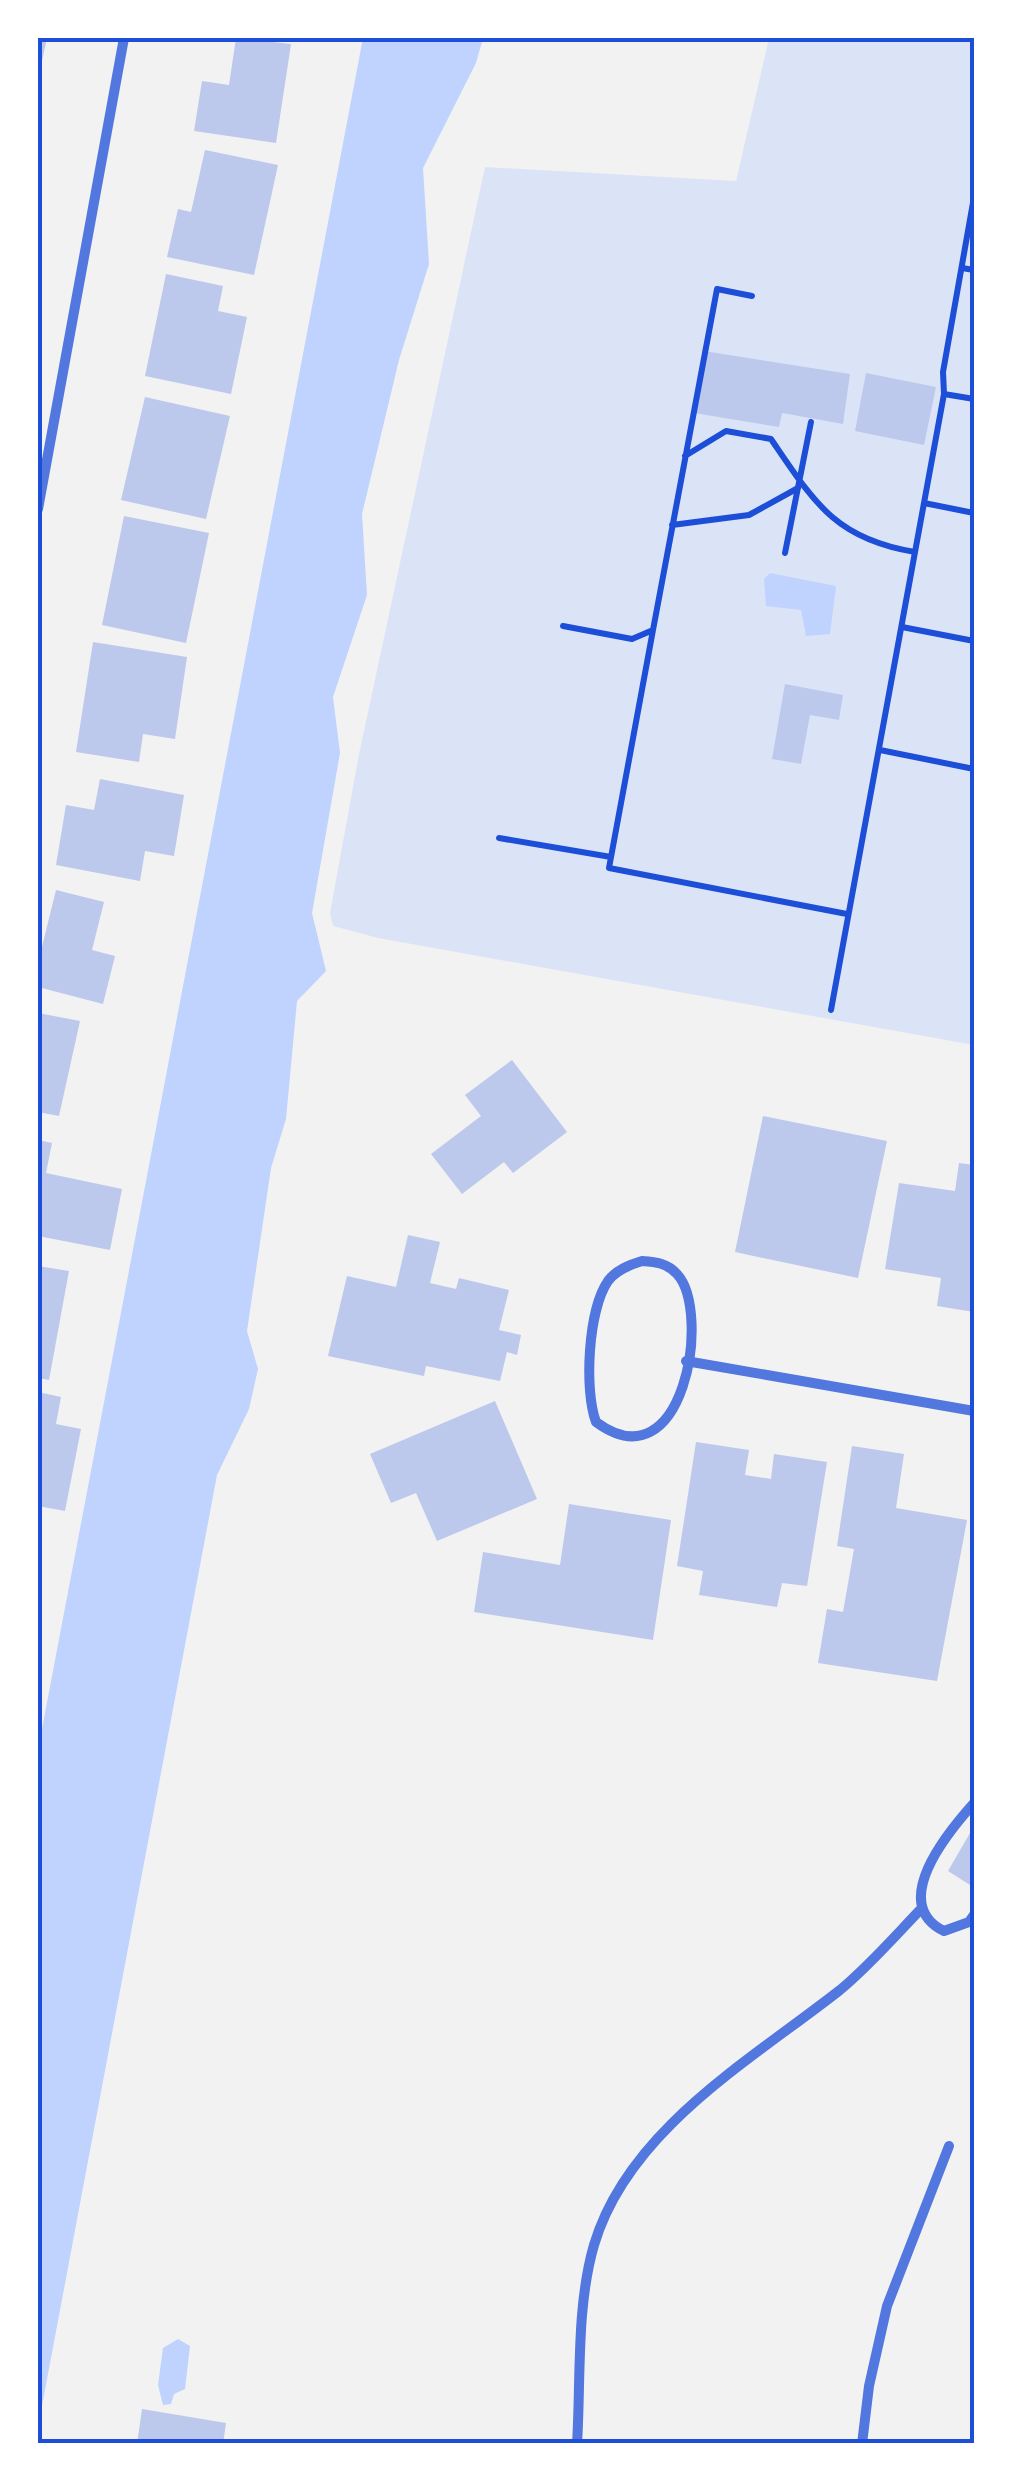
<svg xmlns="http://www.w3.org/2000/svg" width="1012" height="2481" font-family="'Roboto Serif',serif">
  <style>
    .green { fill: #dbe4f7 }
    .water { fill: #bfd3fe }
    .building { fill: #bdc9ec }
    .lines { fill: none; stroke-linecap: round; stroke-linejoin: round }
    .path { stroke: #1d4ed8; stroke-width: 6 }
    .minor { stroke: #5277de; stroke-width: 10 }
    .neatline { fill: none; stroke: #1d4ed8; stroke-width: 4 }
  </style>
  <rect width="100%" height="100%" fill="#f2f2f2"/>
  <path class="green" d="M769,38H974V1045L378,938L333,926L330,913L359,754L485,167L736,181Z"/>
  <path class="water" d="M363,38H483L476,63L423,168L429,264L399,360L362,514L367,595L333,697L340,753L312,913L326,971L297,1001L286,1119L271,1168L247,1331L258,1369L249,1409L217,1475L38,2427V1750Z
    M770,573L836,586L830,634L806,636L801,610L766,606L764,579Z
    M178,2339L190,2346L185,2389L174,2394L171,2404L163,2405L158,2385L163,2348Z"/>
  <path class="building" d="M38,38H47L39,75H38Z
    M236,38L291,44L276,143L194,131L202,81L229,85Z
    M205,150L278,165L254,275L167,257L178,209L191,212Z
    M166,274L223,286L218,311L247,317L231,394L145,376Z
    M704,351L850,374L843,424L782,413L779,427L694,413Z
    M866,373L936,387L924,445L855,431Z
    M145,397L230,416L206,519L121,500Z
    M124,516L209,533L186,643L102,625Z
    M93,642L187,657L175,739L143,734L139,762L76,752Z
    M785,684L843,695L839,720L810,715L801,764L772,759Z
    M100,779L184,795L174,856L145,851L140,881L56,865L66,805L94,810Z
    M56,890L104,902L92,950L115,956L103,1004L38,987V963Z
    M38,1013L80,1021L59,1116L38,1112Z
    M512,1060L567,1132L513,1173L504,1162L462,1194L431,1154L481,1116L465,1095Z
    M763,1116L887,1141L858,1278L735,1252Z
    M38,1140L52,1143L46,1173L122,1189L110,1250L38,1236Z
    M959,1163L974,1165V1312L937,1306L941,1278L885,1269L899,1183L955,1191Z
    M408,1235L440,1242L430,1283L456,1289L459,1278L509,1290L499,1330L521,1335L517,1355L507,1352L500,1381L426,1366L424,1376L328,1356L347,1276L396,1287Z
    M38,1266L69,1271L49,1380L38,1378Z
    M38,1392L61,1397L56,1424L81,1429L65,1511L38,1506Z
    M495,1401L537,1499L437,1541L416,1493L391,1503L370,1454Z
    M696,1442L749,1450L745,1475L771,1479L774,1454L827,1462L807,1586L782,1583L777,1607L699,1595L703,1571L677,1566Z
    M852,1446L904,1454L896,1508L967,1520L937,1681L818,1663L827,1609L843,1612L854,1549L837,1546Z
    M569,1504L671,1520L653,1640L474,1612L483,1552L560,1565Z
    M974,1826V1879L970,1885L948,1871Z
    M142,2409L226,2423L223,2444H137Z"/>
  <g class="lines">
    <path class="path" d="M962,268L974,270
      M944,394L974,399
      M685,456L726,431L771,439C814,502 835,539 915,552
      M924,503L974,513
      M672,525L749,515L798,488
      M785,553L811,422
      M563,626L632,639L653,630L717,289L752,296
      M902,627L974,641
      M653,630L609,868L847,914
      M880,750L974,769
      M499,838L611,857
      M831,1010L944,394L943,372L974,197"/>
    <path class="minor" d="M38,509L124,38
      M642,1261C656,1262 667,1263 677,1274C712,1312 684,1487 596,1422C584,1390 588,1310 608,1281C616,1270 629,1265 642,1261Z
      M686,1361L974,1411
      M974,1803C948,1832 888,1904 944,1931L969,1922L974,1915
      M577,2444C581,2380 576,2307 594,2245C628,2130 751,2060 840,1990C869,1966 895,1936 921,1909
      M862,2444L869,2386L887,2306L949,2146"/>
  </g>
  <rect width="1012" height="2481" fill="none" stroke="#ffffff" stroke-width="80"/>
  <rect x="40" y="40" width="932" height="2401" class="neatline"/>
</svg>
